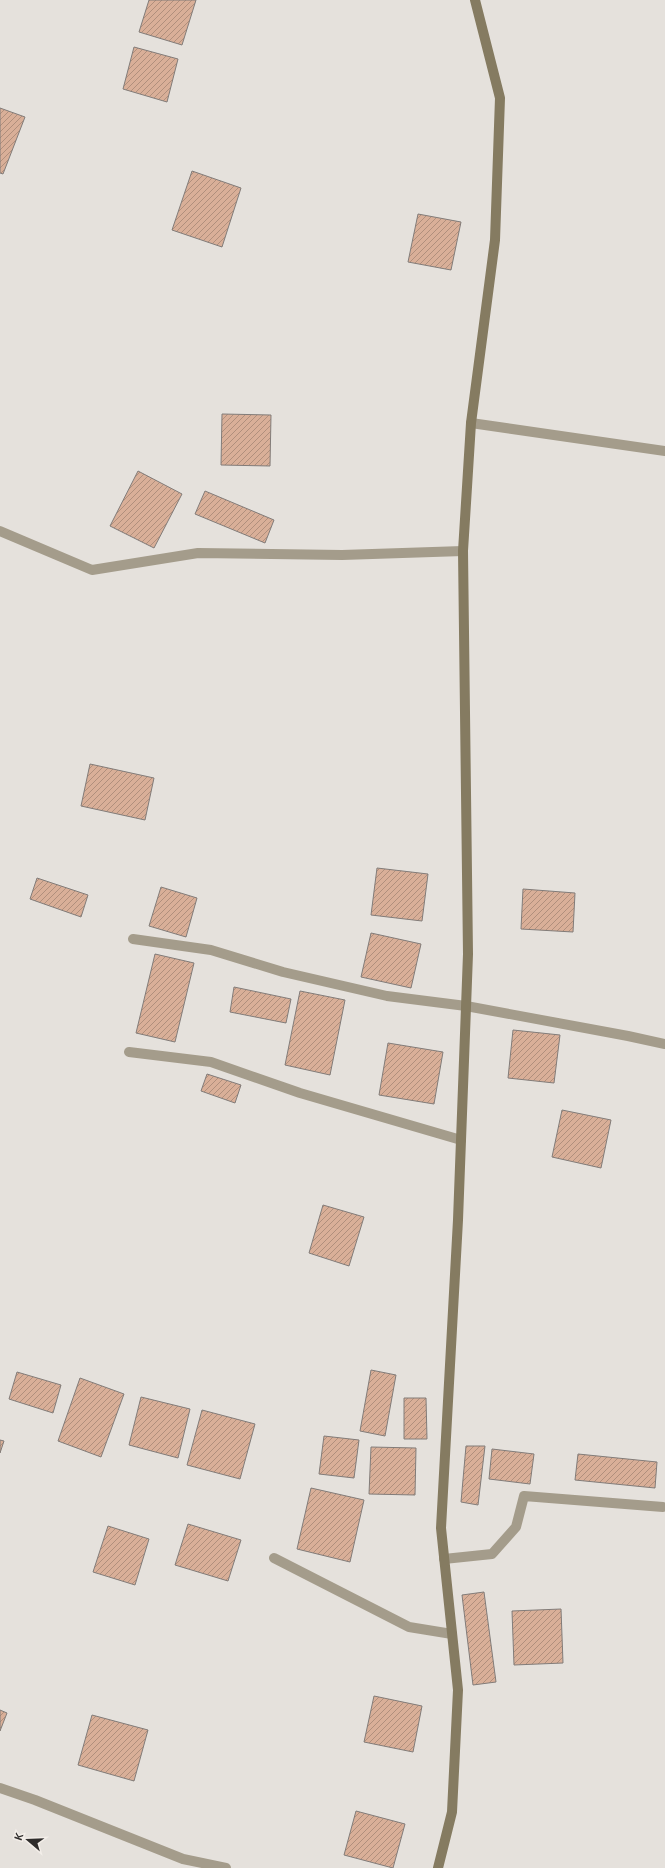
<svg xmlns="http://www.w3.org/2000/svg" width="665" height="1868" font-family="Cabin,sans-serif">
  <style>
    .building { fill: url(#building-hatch); stroke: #827c79 }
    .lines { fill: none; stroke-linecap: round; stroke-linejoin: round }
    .lane { stroke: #a49c8b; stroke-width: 10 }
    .street { stroke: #a49c8b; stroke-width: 10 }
    .secondary { stroke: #857b61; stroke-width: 10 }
  </style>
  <defs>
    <pattern id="building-hatch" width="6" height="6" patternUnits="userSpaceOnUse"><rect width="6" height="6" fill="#d9af98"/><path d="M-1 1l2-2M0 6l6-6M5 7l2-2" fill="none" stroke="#b08f7c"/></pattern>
  </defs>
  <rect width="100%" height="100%" fill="#e5e1dc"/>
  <path class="building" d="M149,0H196L182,45L139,32Z
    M134,47L178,59L167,102L123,89Z
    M0,108L25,117L3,174L0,173Z
    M192,171L241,188L222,247L172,230Z
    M418,214L461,222L451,270L408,262Z
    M222,414L271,415L270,466L221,465Z
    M138,471L182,494L154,548L110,526Z
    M205,491L274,520L265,543L195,514Z
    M90,764L154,778L145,820L81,806Z
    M377,868L428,874L422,921L371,915Z
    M37,878L88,895L81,917L30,899Z
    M161,887L197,898L186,937L149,926Z
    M523,889L575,893L573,932L521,929Z
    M371,933L421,944L411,988L361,977Z
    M155,954L194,963L175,1042L136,1033Z
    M234,987L291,999L286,1023L230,1012Z
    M300,991L345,1000L330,1075L285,1065Z
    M513,1030L560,1035L554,1083L508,1078Z
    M388,1043L443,1052L434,1104L379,1095Z
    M207,1074L241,1085L235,1103L201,1091Z
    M562,1110L611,1120L601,1168L552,1157Z
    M323,1205L364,1217L349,1266L309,1253Z
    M371,1370L396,1375L385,1436L360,1431Z
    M17,1372L61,1385L53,1413L9,1399Z
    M80,1378L124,1394L101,1457L58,1441Z
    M141,1397L190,1409L178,1458L129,1445Z
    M404,1398H426L427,1439H404Z
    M202,1410L255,1424L240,1479L187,1465Z
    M324,1436L359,1440L354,1478L319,1474Z
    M0,1440L4,1441L0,1453Z
    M466,1446H485L478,1505L461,1502Z
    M371,1447L416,1448L415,1495L369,1494Z
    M492,1449L534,1454L530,1484L489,1479Z
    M578,1454L657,1462L655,1488L575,1480Z
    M311,1488L364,1500L350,1562L297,1549Z
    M188,1524L241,1540L228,1581L175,1565Z
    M108,1526L149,1539L135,1585L93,1572Z
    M484,1592L496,1682L473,1685L462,1595Z
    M561,1609L563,1663L514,1665L512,1611Z
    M374,1696L422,1706L413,1752L364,1742Z
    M0,1710L7,1713L0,1731Z
    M92,1715L148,1730L134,1781L78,1765Z
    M356,1811L405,1824L393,1868L344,1855Z"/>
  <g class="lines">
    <path class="lane" d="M471,423L665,451
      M274,1558L409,1627L452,1634"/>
    <path class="street" d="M0,531L92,570L198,553L342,555L463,551
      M133,939L211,950L283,972L387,996L466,1006L628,1036L665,1044
      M129,1052L211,1062L300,1093L461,1140
      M444,1559L492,1554L516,1527L524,1496L663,1507
      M0,1788L35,1800L183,1859L226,1868"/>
    <path class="secondary" d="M438,1868L452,1812L458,1690L441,1528L458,1220L468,954L463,551L471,423L495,240L500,98L475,0"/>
  </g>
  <g transform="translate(28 1840) rotate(289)" stroke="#f3eee9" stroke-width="3" paint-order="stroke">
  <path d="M0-3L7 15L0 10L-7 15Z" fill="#2e2c2b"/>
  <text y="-6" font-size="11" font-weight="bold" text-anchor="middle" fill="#2e2c2b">K</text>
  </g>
</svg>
